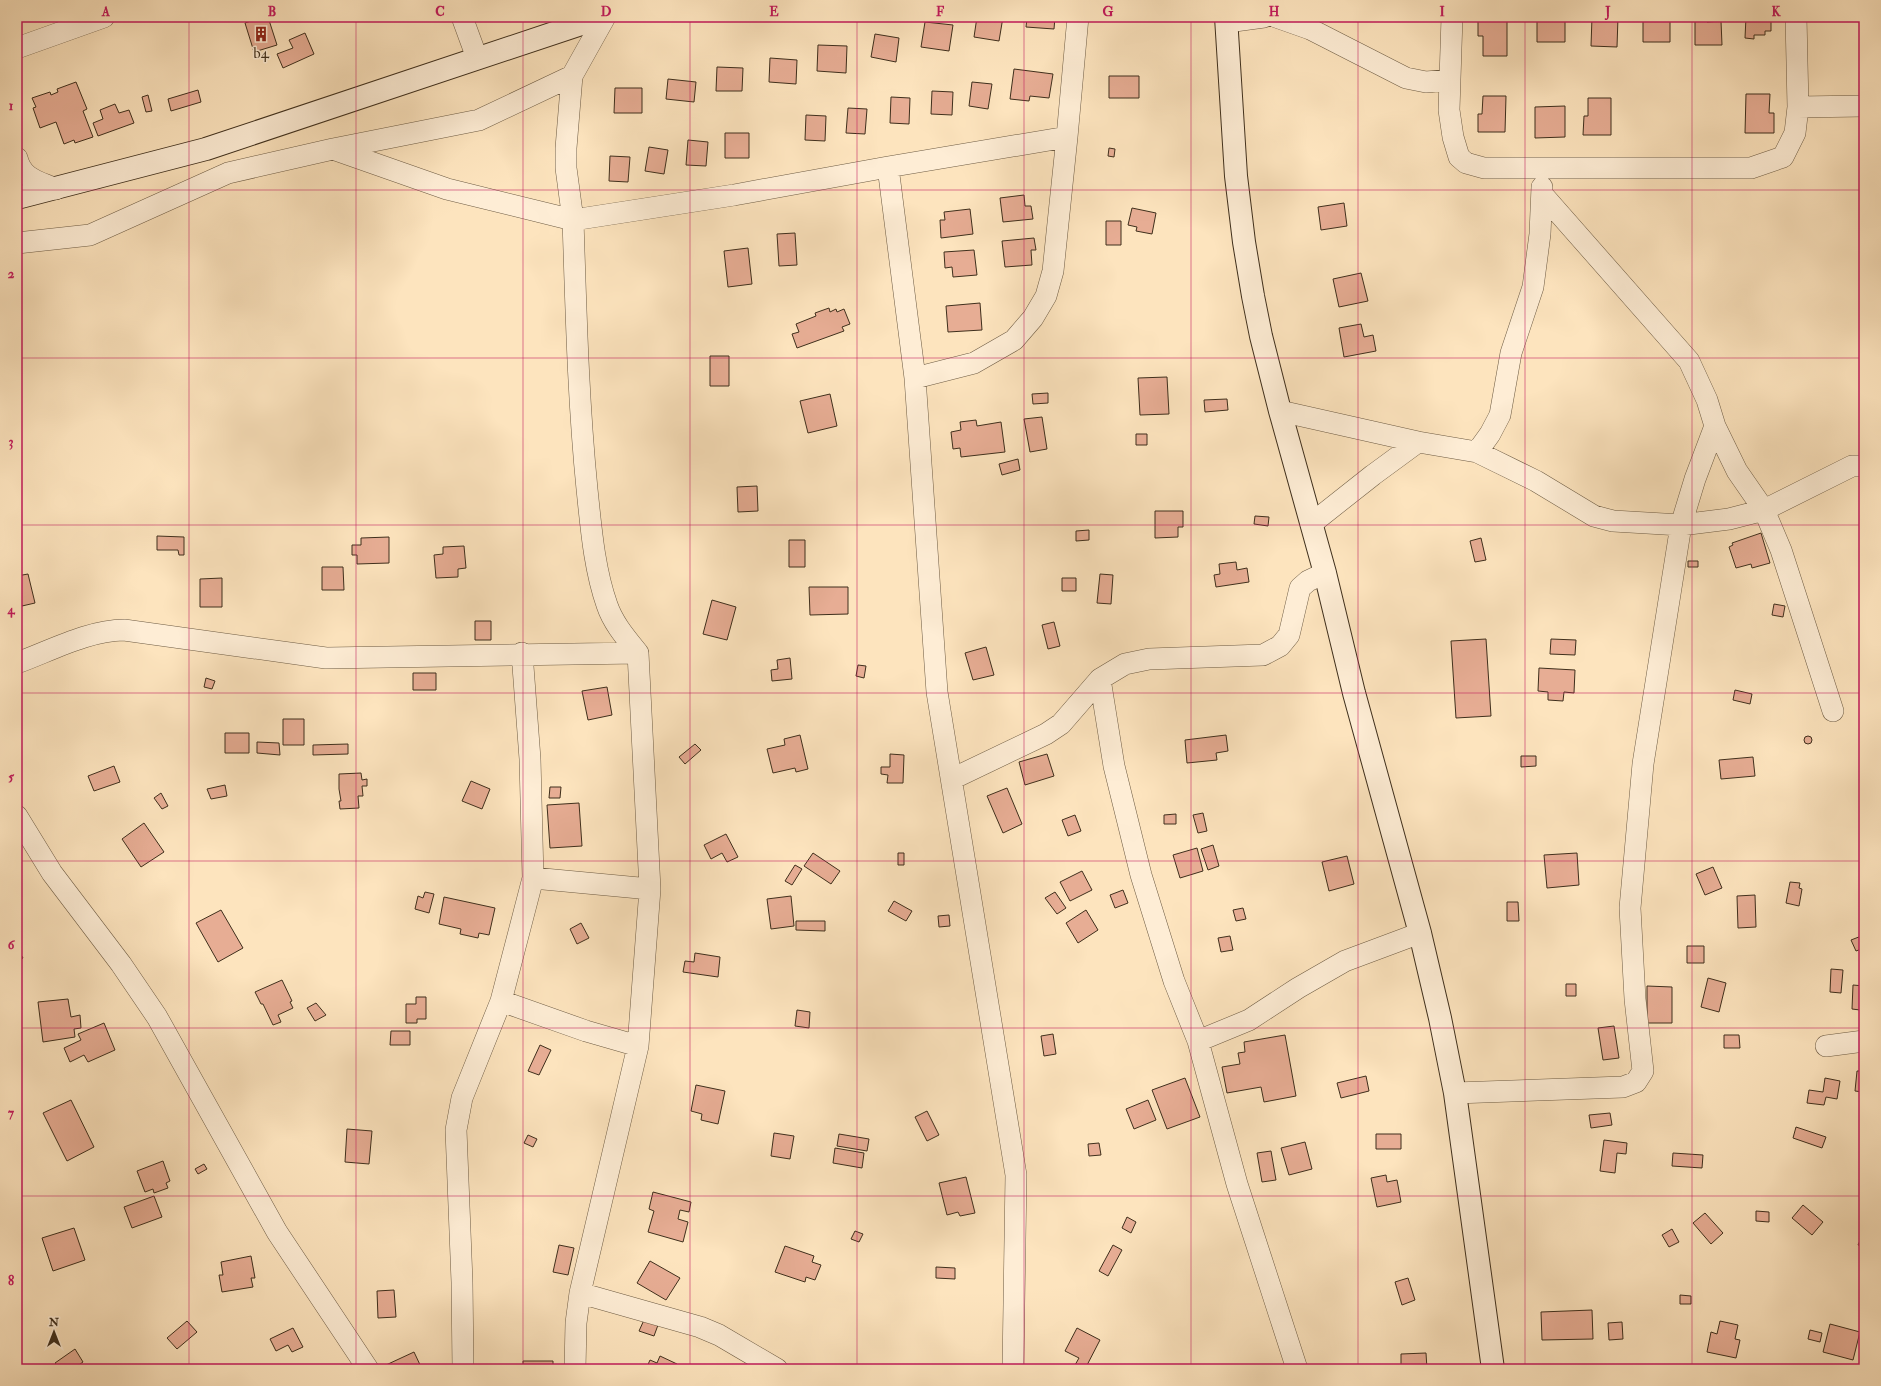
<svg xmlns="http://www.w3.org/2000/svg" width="1881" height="1386" font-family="'IM FELL Double Pica',serif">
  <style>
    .building { fill: #e7ad94; stroke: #3f2f1c }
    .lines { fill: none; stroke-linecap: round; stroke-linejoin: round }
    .street-casing { stroke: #6e5c44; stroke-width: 22 }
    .secondary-casing { stroke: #3f2f1c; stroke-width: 24 }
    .street { stroke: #feedd5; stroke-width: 21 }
    .secondary { stroke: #feedd5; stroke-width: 22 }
    .grid { fill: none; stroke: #c2185b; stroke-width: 1; stroke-opacity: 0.55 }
    .labels { text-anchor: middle; stroke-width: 3; stroke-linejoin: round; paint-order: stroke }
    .poi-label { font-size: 15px; fill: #3f2f1c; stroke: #feedd5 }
    .neatline { fill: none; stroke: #c2185b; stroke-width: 1.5 }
    .grid-label { font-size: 13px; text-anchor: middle; font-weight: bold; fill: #c2185b }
  </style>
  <rect width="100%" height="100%" fill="#fde4be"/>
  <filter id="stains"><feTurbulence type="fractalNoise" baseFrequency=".005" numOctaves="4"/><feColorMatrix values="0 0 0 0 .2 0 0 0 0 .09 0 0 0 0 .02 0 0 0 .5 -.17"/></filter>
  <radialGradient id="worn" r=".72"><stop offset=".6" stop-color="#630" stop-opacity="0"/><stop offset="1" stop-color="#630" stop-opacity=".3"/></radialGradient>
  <path class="building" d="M263,17H268L277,45L254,52L245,23Z
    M977,17H1003L999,41L974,37Z
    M1027,17H1055L1054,29L1026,27Z
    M1537,17H1565V42H1537Z
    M1592,17H1618L1617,47L1591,46Z
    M1643,17H1670V42H1643Z
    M1695,17H1707V22L1721,21L1722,45H1695Z
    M1746,17H1771V31H1765V35H1754V39L1745,38Z
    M1478,18H1507V56H1483V36H1478Z
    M925,22L953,25L949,51L921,47Z
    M305,33L314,54L283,68L277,54L293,48L289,40Z
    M875,34L899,38L896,62L871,57Z
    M818,45L847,46L846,73L817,71Z
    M770,58L797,60L796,84L769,82Z
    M717,67L743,68L742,91H716Z
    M1014,69L1053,74L1049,98L1030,96L1029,101L1010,99Z
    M1109,76H1139V98H1109Z
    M668,79L696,82L694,102L666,99Z
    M76,82L87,109L83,111L93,137L75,143L74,140L64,144L56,122L40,128L33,108L36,107L32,98L50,92L51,95L58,92L57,89Z
    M972,82L992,84L988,109L969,106Z
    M615,88H642V113H614Z
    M198,90L201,102L171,111L168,99Z
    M932,91L953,92L952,115L931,114Z
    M1746,94H1770L1769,113H1774V133H1745Z
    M148,95L152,111L146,112L142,97Z
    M1483,96H1506L1505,132H1478V114H1482Z
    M891,97L910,98L909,124L890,123Z
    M1588,98H1611V135H1583L1584,116H1588Z
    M115,104L119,113L129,110L134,123L98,136L93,123L103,119L100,110Z
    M1565,106V137L1535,138V107Z
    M848,108L867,109L865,134L846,133Z
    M806,115L826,116L825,141L805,140Z
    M725,133H749V158H725Z
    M688,140L708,142L706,166L686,165Z
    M649,147L668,150L664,174L645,171Z
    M1109,148L1115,149L1114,157L1108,156Z
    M610,156L630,157L628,182L609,181Z
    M1024,195L1025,206H1031L1033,219L1003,222L1000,198Z
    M1344,203L1347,226L1321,230L1318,207Z
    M1132,208L1156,213L1152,234L1136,231L1137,227L1128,225Z
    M970,209L973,234L941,238L940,220H945L944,212Z
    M1106,221H1121V245H1106Z
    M795,233L797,265L779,266L777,234Z
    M1034,238L1036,250H1031L1032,265L1005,267L1002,241Z
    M748,248L752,284L728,287L724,251Z
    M974,250L977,275L953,277L952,267L945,268L944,252Z
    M1361,273L1368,301L1339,307L1333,279Z
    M980,303L982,330L948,332L946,306Z
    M829,308L830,312L836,309L837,312L844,309L850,324L842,327L844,331L797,348L792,334L799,332L796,324L816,316L815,313Z
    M1361,324L1364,337L1373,335L1376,351L1344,357L1339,328Z
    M710,356H729V386H710Z
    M1167,377L1169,414L1140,415L1138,378Z
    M1048,393V403L1033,404L1032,394Z
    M830,394L837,426L808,433L800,401Z
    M1227,399L1228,410L1205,412L1204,400Z
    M1042,417L1047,449L1030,452L1024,419Z
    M976,420L977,426L1001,422L1005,452L961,457L960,448L953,449L951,432L961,430L960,422Z
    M1136,434H1147V445H1136Z
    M1018,459L1020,470L1002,475L999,464Z
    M757,486L758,511L738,512L737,487Z
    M1155,511H1183V527H1178V537L1155,538Z
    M1255,516L1269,517L1268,526L1254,524Z
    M1089,530V540L1076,541V531Z
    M1761,533L1770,563L1752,568L1751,564L1736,568L1729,547L1733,545L1732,543Z
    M157,536L184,537V555H179L178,550H157Z
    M389,537V563L357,564V555H352V545H361V538Z
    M1481,538L1486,560L1475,562L1470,541Z
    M789,540H805V567H789Z
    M464,546L466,568L458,569V577L436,578L434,555L443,554V547Z
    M1688,561H1698V567H1688Z
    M1236,562L1237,570L1247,568L1249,582L1216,587L1214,575L1220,574L1219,564Z
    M322,567H343L344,590H322Z
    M28,574L35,603L22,606L17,588V576Z
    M1100,574L1113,575L1111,604L1097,603Z
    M222,578V607H200V579Z
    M1062,578H1076V591H1062Z
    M809,587H848V614L810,615Z
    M712,600L736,607L727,640L703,634Z
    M1774,604L1785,606L1783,617L1772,615Z
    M475,621H491V640H475Z
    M1054,622L1060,646L1048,649L1042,625Z
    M1486,639L1491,716L1456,718L1451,641Z
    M1551,639L1576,640L1575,655L1550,654Z
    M986,647L994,675L973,680L965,653Z
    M790,658L792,679L772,681L771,670L778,669L777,660Z
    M858,665L866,666L864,678L856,676Z
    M1539,668L1575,670L1574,693L1564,692L1563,701L1548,700V692L1538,691Z
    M413,673H436V690H413Z
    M206,678L215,681L212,689L204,687Z
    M607,687L612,715L588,720L582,691Z
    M1735,690L1752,694L1750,704L1733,700Z
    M283,719H304V745H283Z
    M225,733H249V753H225Z
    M800,735L808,769L796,772L795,768L773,773L767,749L785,745L784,739Z
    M1226,735L1228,751L1216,753L1217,760L1187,763L1185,740Z
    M1804 740a4 4 0 1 1 8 0a4 4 0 1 1-8 0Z
    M257,742L279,743L280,755L257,753Z
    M348,744V754L313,755V745Z
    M695,744L701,750L685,764L679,757Z
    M890,754L904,755L903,783H887L888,775L881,774V767H890Z
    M1047,754L1054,776L1025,785L1019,762Z
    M1521,756H1536V766L1521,767Z
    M1753,757L1755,776L1721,779L1719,760Z
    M114,766L120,782L94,791L88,776Z
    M361,773L362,780L367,779V786H362L363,796H358L359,808L340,809L339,801H341L339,789V774Z
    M471,781L490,789L482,809L462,801Z
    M225,785L227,796L211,799L207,789Z
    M550,787H561L560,798H549Z
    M1007,788L1022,824L1003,833L987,796Z
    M161,793L168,806L162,809L154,798Z
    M579,803L582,846L550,848L547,805Z
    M1203,813L1207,831L1198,833L1193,815Z
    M1176,814V824H1164V815Z
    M1075,815L1081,831L1068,836L1062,820Z
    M144,823L164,852L141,867L122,839Z
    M726,834L738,857L727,862L722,853L711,859L704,845Z
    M1213,845L1219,866L1208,870L1201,849Z
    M1197,848L1203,871L1180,878L1173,855Z
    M813,853L840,871L831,884L804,866Z
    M898,853H904V865H898Z
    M1577,853L1579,885L1547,888L1544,855Z
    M1347,856L1354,884L1329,891L1322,862Z
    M795,865L802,869L792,885L785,881Z
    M1713,867L1722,888L1705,895L1696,874Z
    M1082,871L1092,890L1070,901L1060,882Z
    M1790,882L1800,883L1799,888L1802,889L1799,906L1786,903Z
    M1123,890L1128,903L1115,908L1110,895Z
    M425,892L434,894L429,913L415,909L418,896L423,898Z
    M1055,892L1066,908L1057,914L1045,898Z
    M1755,895L1756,927L1738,928L1737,896Z
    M791,896L794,926L771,929L767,899Z
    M444,897L495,908L489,935L479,933L478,938L460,934L461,929L439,924Z
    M894,901L912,911L906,921L888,911Z
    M1507,902H1518L1519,921H1507Z
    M1243,908L1246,919L1236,921L1233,910Z
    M221,910L243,948L218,962L196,923Z
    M1086,910L1098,930L1078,943L1066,923Z
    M949,915L950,926L939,927L938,916Z
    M796,921H825V931L796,930Z
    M581,923L589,938L577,944L570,929Z
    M1864,935V948L1856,951L1851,940Z
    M1230,936L1233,950L1221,952L1218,938Z
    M1687,946H1704V963H1687Z
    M17,948L23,958L17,962Z
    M695,953L720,957L718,977L683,972L685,961L694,962Z
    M1831,969L1843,970L1841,993L1830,992Z
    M1708,978L1726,983L1719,1012L1701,1007Z
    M282,980L292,1001L290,1002L293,1008L278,1015L281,1022L273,1025L263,1004H261L255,992Z
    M1566,984H1576V996H1566Z
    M1853,985L1864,986V1016H1860V1010L1852,1009Z
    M1647,986L1672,987V1023H1647Z
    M416,997H426V1019H417V1023H406V1004H416Z
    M68,999L71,1017L80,1015L81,1028L74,1029L75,1037L43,1042L38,1002Z
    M316,1003L326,1015L315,1021L307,1008Z
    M797,1010L810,1012L809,1028L795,1026Z
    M104,1023L115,1050L88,1062L84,1055L70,1062L64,1048L81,1040L78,1034Z
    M1614,1026L1619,1058L1603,1060L1598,1028Z
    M391,1031H410V1045H390Z
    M1053,1034L1056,1054L1044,1056L1041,1036Z
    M1285,1035L1296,1096L1264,1102L1261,1087L1227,1093L1222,1067L1240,1064L1238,1053L1245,1052L1244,1042Z
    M1724,1035H1739L1740,1048H1724Z
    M540,1045L551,1050L539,1075L528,1071Z
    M1857,1071H1864V1096L1863,1092L1855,1091Z
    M1366,1076L1369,1091L1341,1098L1337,1083Z
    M1185,1078L1200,1117L1167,1129L1152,1090Z
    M1825,1078L1840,1081L1837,1099L1826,1097L1824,1105L1807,1103L1809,1090L1823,1092Z
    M696,1085L725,1091L718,1124L701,1120L702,1114L691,1111Z
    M71,1100L94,1147L67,1161L43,1113Z
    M1148,1100L1156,1120L1134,1129L1126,1109Z
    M927,1111L939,1135L927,1141L915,1117Z
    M1610,1113L1612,1125L1591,1128L1589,1115Z
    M1796,1127L1826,1137L1822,1148L1793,1138Z
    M347,1129L372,1131L369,1164L345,1162Z
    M774,1133L794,1136L790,1159L771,1156Z
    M839,1134L869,1139L867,1151L837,1146Z
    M1376,1134H1401V1149H1376Z
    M528,1135L537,1139L533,1147L524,1143Z
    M1604,1140L1627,1143L1626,1154L1617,1153L1615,1173L1600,1171Z
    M1305,1142L1312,1169L1289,1175L1281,1148Z
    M1099,1143L1101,1155L1089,1156L1088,1144Z
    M835,1148L864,1153L862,1168L833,1163Z
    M1271,1151L1276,1180L1262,1182L1257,1153Z
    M1673,1153L1703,1155L1702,1168L1672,1166Z
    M163,1161L170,1181L166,1183L168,1188L154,1193L153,1189L145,1192L137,1171Z
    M204,1164L207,1169L198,1174L195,1169Z
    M1386,1175L1387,1182L1397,1180L1401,1202L1377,1207L1371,1178Z
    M966,1177L975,1213L960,1216L958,1212L947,1215L939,1183Z
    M653,1192L691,1202L689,1212L680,1210L678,1219L688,1222L683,1242L648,1232L654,1211L649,1209Z
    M154,1196L162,1217L132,1228L124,1207Z
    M1803,1205L1823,1222L1812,1235L1792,1218Z
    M1756,1211L1769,1212V1222L1756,1221Z
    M1705,1213L1723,1233L1711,1244L1693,1223Z
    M1127,1217L1136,1222L1131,1233L1122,1228Z
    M74,1228L85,1260L53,1271L42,1238Z
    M1672,1229L1679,1242L1669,1247L1662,1235Z
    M855,1231L863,1234L859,1242L851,1239Z
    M1864,1232V1247L1858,1245Z
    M559,1245L574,1248L568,1275L553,1272Z
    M1113,1245L1122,1250L1108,1276L1099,1271Z
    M785,1246L814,1256L812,1262L821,1265L815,1280L806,1277L805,1282L775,1272Z
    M251,1256L255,1278H251L253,1287L222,1292L219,1275H223L221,1262Z
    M650,1261L680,1278L666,1300L637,1283Z
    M936,1267L955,1268V1279L936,1278Z
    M1408,1278L1415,1300L1402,1305L1395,1282Z
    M394,1290L396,1317L378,1318L377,1291Z
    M1680,1295L1691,1296V1304H1680Z
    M1592,1310L1593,1339L1542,1340L1541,1312Z
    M644,1320L658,1325L654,1336L639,1331Z
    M187,1321L197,1332L177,1349L167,1338Z
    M1720,1321L1738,1325L1735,1339L1740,1340L1736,1358L1707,1352L1711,1332L1717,1334Z
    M1622,1322L1623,1339L1609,1340L1608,1323Z
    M1830,1324L1860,1332L1853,1360L1823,1352Z
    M293,1328L303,1347L292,1352L288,1345L276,1351L270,1339Z
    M1077,1328L1100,1340L1085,1369L1075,1365L1079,1358L1065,1351Z
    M1810,1330L1822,1333L1820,1342L1808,1339Z
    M75,1349L83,1362L73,1369H60L55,1363Z
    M414,1352L422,1369H388L386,1365Z
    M1426,1353L1427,1369H1401V1354Z
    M660,1356L677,1364L675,1369H646L650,1360L657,1363Z
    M523,1361H553V1369H523Z"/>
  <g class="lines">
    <defs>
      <path id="street" d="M462,17L477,58
        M605,17L572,76L566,148V168L573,220L734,195L888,167
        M1276,17L1310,29L1406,78L1426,82L1450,80
        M1452,17L1449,110L1453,137L1459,157L1466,163L1484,168H1751L1783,157L1795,133L1798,107L1796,17
        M1227,22L1264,17
        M17,48L104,17
        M1798,107L1864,106
        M333,149L447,189L573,220C576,310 578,399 587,489C591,527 594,568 607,605C613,623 626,638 638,653L650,889L638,1046
        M17,158C22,179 38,181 56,189
        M1542,194L1689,361L1707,400L1715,426L1737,471L1764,510L1781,550L1833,711
        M17,243L90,235L228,173L333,149L479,120L572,76
        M915,378L974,363L1014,340L1033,318L1046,296L1053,271L1067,137
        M1280,411L1418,442
        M1477,452L1490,434L1500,415L1511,353L1533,287L1540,234L1542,187
        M1311,524L1373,475L1418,442L1477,452L1536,481L1594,516L1613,521L1681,525L1729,519L1764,510L1852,466H1864
        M1325,573L1308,581L1300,588L1289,635L1280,646L1263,655L1149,659L1125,664L1100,679L1114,766L1141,875L1174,981L1198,1041L1249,1020L1298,988L1345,961L1420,933
        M17,663C50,651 89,630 124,630L326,658L638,653
        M952,779L1046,734L1061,724L1100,679
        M17,816L52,873L121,964L157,1017L277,1232L368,1369
        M533,878L650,889
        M501,1001L586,1031L638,1046L580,1293L576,1323L575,1369
        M1198,1041L1237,1184L1297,1369
        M1826,1046L1864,1041
        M1455,1093L1623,1087L1636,1082L1643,1071L1635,999L1630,908L1643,764L1681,525L1695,479L1715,426
        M580,1293L700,1327L719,1335L777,1369
        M463,1369L462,1282L456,1130L462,1098L501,1001L533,878L530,759L522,653
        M1013,1369L1016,1175L937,692L915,378L888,167L1067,137L1078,17"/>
      <path id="secondary" d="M1226,17L1236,176L1244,242L1253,296L1261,336L1280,411L1325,573L1354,693L1420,933L1440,1018L1455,1093L1493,1369
        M17,198L206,149L602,17"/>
    </defs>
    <use href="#street" class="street-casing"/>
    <use href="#secondary" class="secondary-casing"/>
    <use href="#street" class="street"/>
    <use href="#secondary" class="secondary"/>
  </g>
  <path class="grid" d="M189,17V1369M356,17V1369M523,17V1369M690,17V1369M857,17V1369M1024,17V1369M1191,17V1369M1358,17V1369M1525,17V1369M1692,17V1369M17,190H1864M17,358H1864M17,525H1864M17,693H1864M17,861H1864M17,1028H1864M17,1196H1864"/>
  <defs>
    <symbol id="building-bare" viewBox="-9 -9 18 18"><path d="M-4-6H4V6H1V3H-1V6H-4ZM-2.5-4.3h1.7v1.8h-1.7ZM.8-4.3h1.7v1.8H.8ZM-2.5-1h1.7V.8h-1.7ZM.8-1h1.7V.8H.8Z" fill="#8f2418" stroke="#feedd5" stroke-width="2.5" paint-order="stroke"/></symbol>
  </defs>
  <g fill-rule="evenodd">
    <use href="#building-bare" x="250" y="23" width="22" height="22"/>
  </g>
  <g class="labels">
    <g class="poi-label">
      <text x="261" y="58">b4</text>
    </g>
  </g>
  <rect width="1881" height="1386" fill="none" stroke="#fde4be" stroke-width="44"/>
  <g transform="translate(54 1332)" stroke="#feedd5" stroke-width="3" paint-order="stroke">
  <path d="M0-3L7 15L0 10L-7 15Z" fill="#3f2f1c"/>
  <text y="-6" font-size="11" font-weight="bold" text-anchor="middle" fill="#3f2f1c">N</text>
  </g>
  <rect x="22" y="22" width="1837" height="1342" class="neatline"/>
  <g class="grid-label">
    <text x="106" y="16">A</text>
    <text x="272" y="16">B</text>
    <text x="440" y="16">C</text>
    <text x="606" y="16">D</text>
    <text x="774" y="16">E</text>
    <text x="940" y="16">F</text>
    <text x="1108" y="16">G</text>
    <text x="1274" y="16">H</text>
    <text x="1442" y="16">I</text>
    <text x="1608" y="16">J</text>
    <text x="1776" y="16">K</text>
    <text x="11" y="110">1</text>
    <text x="11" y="278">2</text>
    <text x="11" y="446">3</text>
    <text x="11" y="614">4</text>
    <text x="11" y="781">5</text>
    <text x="11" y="949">6</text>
    <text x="11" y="1117">7</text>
    <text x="11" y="1285">8</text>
  </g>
  <rect width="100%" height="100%" filter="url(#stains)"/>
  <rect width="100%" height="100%" fill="url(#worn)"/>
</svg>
